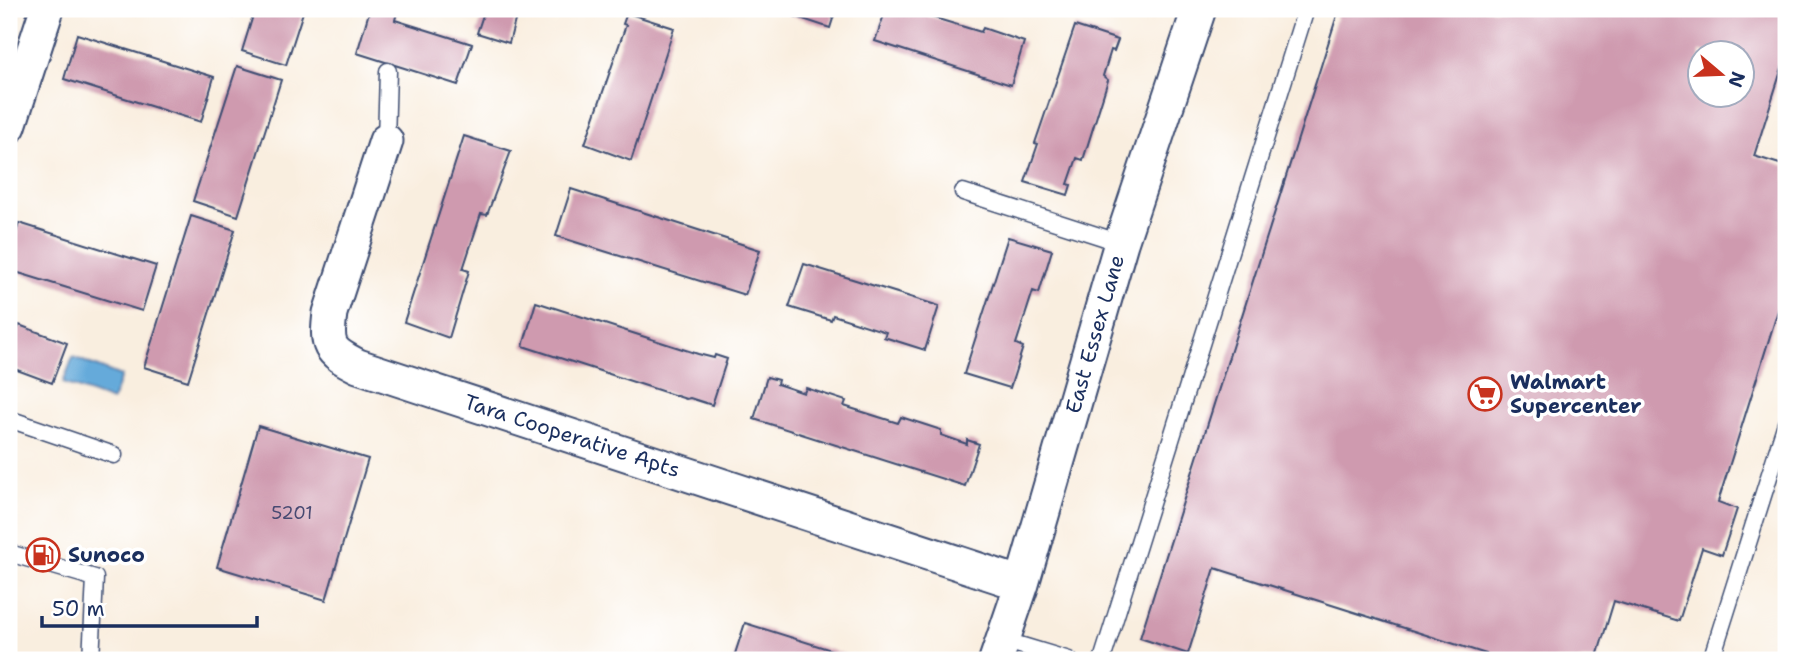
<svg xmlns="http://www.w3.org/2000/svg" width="1795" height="669" font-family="'Shantell Sans',sans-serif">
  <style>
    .water { fill: #65aada; stroke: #406c9c; stroke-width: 2 }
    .building { fill: #cf9aaf; fill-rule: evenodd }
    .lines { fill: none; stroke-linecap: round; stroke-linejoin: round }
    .service-casing { stroke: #3c4c71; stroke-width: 19 }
    .minor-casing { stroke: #3c4c71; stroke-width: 37 }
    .service { stroke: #fff; stroke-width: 16 }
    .minor { stroke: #fff; stroke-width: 33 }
    .labels { text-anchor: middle; stroke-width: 7; stroke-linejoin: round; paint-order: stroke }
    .number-label { font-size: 18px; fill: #484a72 }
    .street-label { font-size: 21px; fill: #1b2f5e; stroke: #fff }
    .poi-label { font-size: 21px; font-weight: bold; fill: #1b2f5e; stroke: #fff; text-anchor: start }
  </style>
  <rect width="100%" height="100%" fill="#fff"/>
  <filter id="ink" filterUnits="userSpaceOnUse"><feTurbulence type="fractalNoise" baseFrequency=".0143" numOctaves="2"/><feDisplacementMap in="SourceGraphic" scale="14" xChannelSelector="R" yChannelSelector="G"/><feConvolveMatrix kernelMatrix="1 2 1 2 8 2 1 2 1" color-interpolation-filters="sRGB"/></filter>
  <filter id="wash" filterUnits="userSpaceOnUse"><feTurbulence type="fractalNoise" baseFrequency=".00686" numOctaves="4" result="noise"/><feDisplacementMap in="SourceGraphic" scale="28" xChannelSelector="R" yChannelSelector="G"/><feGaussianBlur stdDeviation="1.57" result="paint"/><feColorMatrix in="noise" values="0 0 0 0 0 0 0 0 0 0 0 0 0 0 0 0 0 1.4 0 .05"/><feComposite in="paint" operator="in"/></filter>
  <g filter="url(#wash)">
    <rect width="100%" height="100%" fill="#f9eedf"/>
    <path class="water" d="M73,357L121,376L112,401L63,383Z"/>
    <g id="blocks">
      <path class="building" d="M208,9H235L233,17Z
        M255,9H304L286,65L242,51Z
        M370,9H398L395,20L472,44L458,85L357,53Z
        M485,9H503L517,13L509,43L477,33Z
        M773,9H836L830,28Z
        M886,9H920L928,11V16L981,32L983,28L1024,42L1011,85L875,41Z
        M1339,9H1766L1786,15V55L1754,156L1786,166V285L1718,502L1737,509L1722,555L1702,548L1679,621L1614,601L1596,660H1505L1215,568L1188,654L1140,638ZM1700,52H1742V94H1700Z
        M627,13L674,28L631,161L585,144L626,25L623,24Z
        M1075,26L1118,40L1114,51L1111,50L1103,76L1108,80L1083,160L1077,158L1068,184L1071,185L1068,195L1025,182L1038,144L1035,143Z
        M77,34L214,77L201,122L64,79Z
        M237,66L281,80L238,216L193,201Z
        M464,136L511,151L487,215L481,214L463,269L469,271L449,338L404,322Z
        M571,189L760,250L745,295L556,236Z
        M191,216L235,230L188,381L144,367Z
        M19,223L156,266L142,311L9,270V256Z
        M1008,237L1052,250L1039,293L1033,291L1016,344L1023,347L1010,388L964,374Z
        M804,264L939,306L925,350L884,337L886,332L833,315L831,320L789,307Z
        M536,302L698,354L714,358L715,355L727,359L712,405L690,398L686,399L523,346Z
        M19,325L67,343L52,383L9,367V354Z
        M767,377L778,380L777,384L804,393L806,388L846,401L844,406L898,423L901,417L941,430V435L967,444V440L979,444L965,486L754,419Z
        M258,426L368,459L326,600L217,567Z
        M745,623L863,660H733Z"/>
    </g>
  </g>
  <g filter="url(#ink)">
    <use href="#blocks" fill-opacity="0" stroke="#3c4c71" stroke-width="2"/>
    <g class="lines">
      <defs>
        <path id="service" d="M386,141L388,71
          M963,192L1121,243
          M9,419L114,455
          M9,553L95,578L91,660
          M1003,640L1069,660
          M1102,660L1306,9
          M1711,660L1786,423"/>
        <path id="minor" d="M9,126L47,9
          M386,141L330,313C326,346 328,351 358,366L1022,584
          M996,660L1022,584L1121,243L1199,9"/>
      </defs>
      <use href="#service" class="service-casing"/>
      <use href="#minor" class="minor-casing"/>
      <use href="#service" class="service"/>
      <use href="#minor" class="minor"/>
    </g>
  </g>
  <defs>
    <symbol id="supermarket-ring" viewBox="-11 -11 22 22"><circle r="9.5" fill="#fff" stroke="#c8321e" stroke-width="1.5"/><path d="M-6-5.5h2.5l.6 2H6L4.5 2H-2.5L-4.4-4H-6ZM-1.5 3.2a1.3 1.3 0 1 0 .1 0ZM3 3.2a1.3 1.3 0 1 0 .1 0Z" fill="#c8321e"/></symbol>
    <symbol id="fuel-ring" viewBox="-11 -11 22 22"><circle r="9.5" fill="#fff" stroke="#c8321e" stroke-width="1.5"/><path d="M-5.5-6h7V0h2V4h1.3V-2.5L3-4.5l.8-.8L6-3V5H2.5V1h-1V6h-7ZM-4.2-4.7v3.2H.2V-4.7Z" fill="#c8321e"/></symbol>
  </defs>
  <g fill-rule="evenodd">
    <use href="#supermarket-ring" x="1466" y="375" width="38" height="38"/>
    <use href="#fuel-ring" x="24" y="536" width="38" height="38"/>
  </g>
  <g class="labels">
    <g class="number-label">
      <text x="292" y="519">5201</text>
    </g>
    <g class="street-label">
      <text transform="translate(1095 334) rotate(-74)" y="7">East Essex Lane</text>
      <text transform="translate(572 436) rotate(18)" y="7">Tara Cooperative Apts</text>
    </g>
    <g class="poi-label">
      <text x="1510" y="389">Walmart<tspan x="1510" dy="24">Supercenter</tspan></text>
      <text x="68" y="562">Sunoco</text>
    </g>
  </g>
  <rect width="1795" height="669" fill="none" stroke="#fff" stroke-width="35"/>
  <g transform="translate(1721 74) rotate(109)"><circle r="33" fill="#ffffff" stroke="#a4acbf" stroke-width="2"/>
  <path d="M0-5L12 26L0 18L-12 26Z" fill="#c8321e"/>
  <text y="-10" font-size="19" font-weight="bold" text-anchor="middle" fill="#1b2f5e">N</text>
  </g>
  <path d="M42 616v10h215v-10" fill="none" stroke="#1b2f5e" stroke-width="3.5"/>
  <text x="52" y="616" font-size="21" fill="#1b2f5e" stroke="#ffffff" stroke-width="5" paint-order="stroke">50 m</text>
</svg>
